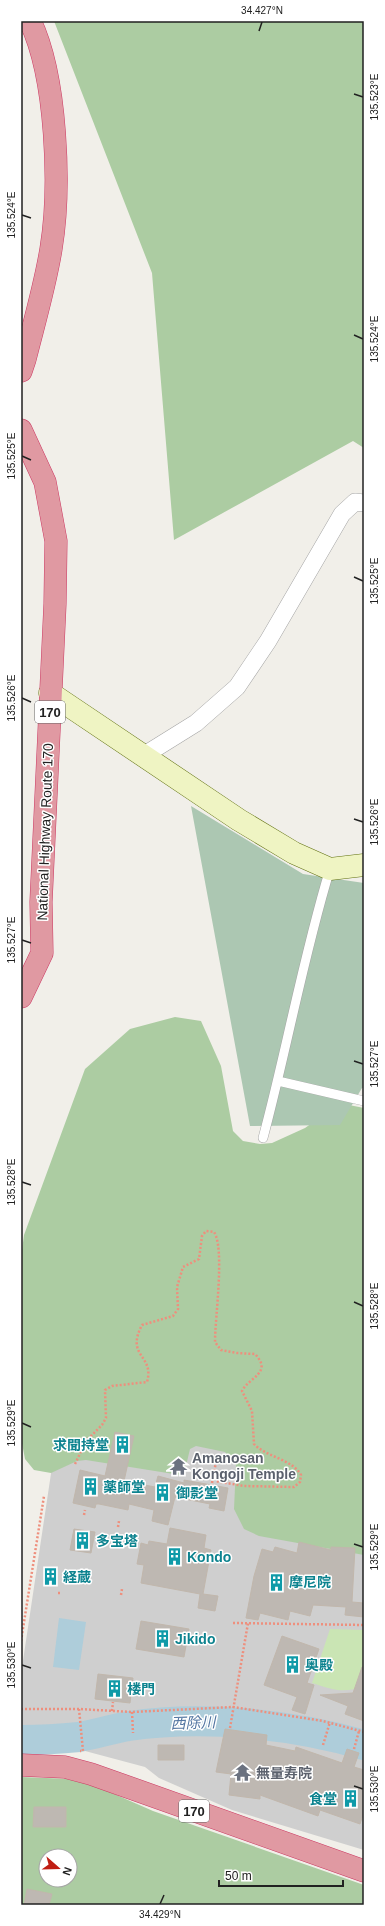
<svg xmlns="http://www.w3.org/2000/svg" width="385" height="1926" font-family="Helvetica,'Noto Sans JP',sans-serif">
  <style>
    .religious { fill: #cfcfcf }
    .grass { fill: #cae5b4 }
    .forest { fill: #accca2; fill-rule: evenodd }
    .cemetery { fill: #acc7b2 }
    .water { fill: #aecdda }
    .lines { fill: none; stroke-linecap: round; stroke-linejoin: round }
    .river { stroke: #aecdda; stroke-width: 30 }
    .building { fill: #beb8b2; stroke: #c1b7ac }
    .lane-casing { stroke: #a5a5a5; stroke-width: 10 }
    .street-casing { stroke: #a5a5a5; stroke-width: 18 }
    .secondary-casing { stroke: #617110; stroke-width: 23 }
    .highway-casing { stroke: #cc3963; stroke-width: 23 }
    .path { stroke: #ee8f7d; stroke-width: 2.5; stroke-dasharray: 2 2; stroke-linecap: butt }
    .lane { stroke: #fff; stroke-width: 9 }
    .street { stroke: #fff; stroke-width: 17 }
    .secondary { stroke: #eff4c3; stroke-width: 22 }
    .highway { stroke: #e099a2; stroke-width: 22 }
    .ticks { fill: none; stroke: #212121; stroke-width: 1.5 }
    .labels { text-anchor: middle; stroke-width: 3; stroke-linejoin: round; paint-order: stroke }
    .shield { fill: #fff; stroke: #646464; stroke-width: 1 }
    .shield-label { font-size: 13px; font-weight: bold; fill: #212121 }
    .street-label { font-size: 14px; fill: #212121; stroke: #fff }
    .culture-label { font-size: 14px; font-weight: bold; fill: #0d838f; stroke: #fff; text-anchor: start }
    .worship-label { font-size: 14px; font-weight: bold; fill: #5b616d; stroke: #fff; text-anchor: start }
    .water-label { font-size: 15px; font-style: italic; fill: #5275a1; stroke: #fff }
    .neatline { fill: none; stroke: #212121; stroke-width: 1.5 }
    .ticks-label { font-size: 10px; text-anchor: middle; fill: #212121 }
  </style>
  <rect width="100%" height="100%" fill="#f1efe9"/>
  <path class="religious" d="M169,1228L364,1552V1850L232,1810L159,1778L145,1767L85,1751L56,1753L21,1750V1674L62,1400Z"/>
  <path class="grass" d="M330,1629L364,1630V1685C345,1695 331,1689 312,1683Z"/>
  <path class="forest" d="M54,21H364V448L353,441L174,540L152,273Z
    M175,1017L201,1021L221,1066L233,1131L243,1141L260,1144L272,1143L305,1128L332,1109L344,1104L364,1108V1555L259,1536L244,1529L234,1509L236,1465L225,1452L196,1446L190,1449L185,1470L180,1475L86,1460L77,1461L51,1473L34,1470L25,1459L21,1438V1258L24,1235L85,1069L130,1029Z
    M21,1777L71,1779L96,1786L153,1811L364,1885V1905H21ZM46,1856H70V1880H46Z"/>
  <path class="cemetery" d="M191,806L303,874L364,883V1088H362L340,1125L250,1126Z"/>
  <path class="water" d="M59,1618L86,1622L79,1670L53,1667Z"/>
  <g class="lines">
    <path class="river" d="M21,1740C40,1740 59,1739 79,1737C96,1734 112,1729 129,1726C203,1715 293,1724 364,1745"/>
  </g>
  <path class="building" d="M115,1432L134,1436L124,1481L155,1487L158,1476L184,1483V1480L228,1488L224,1511L209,1508L210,1504L175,1497L168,1525L152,1521L154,1510L129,1504L128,1510L99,1504H96L95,1508L73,1503L80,1470L105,1476Z
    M170,1528L206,1535L204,1548L211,1550L203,1594L218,1596L215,1611L198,1608L200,1594L141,1583L144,1565L137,1564L141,1543L148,1545L149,1541L167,1544Z
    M74,1529L95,1532L91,1553L70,1550Z
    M299,1542L331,1550V1547L355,1548L352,1602L364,1603V1617L345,1615L346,1607L313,1605L310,1616L290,1611L288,1620L260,1613L258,1620L246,1618L254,1576L262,1549L273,1552L275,1547L297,1553Z
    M141,1621L189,1629L184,1657L136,1649Z
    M282,1636L319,1649L307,1683L314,1685L305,1714L292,1710L297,1697L264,1685Z
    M362,1667H364V1721L345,1714L348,1706L320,1695L353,1693Z
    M98,1674L133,1678L130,1703L95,1699Z
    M225,1729L267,1735L266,1745L295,1751L296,1747L342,1763L347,1749L359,1753L354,1767L364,1770V1812L360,1824L320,1810L318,1816L260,1795V1799L229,1795L231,1774L216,1772Z
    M158,1745H184V1760H158Z
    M34,1807H66V1827H33Z
    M27,1889L52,1894L49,1905H24Z"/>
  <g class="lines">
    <defs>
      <path id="lane" d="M278,1081L364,1101
        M263,1138C287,1049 303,957 330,869"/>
      <path id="street" d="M143,756L196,723L237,687L268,641L342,514L355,502L364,503"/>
      <path id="secondary" d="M50,693L239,820L294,853L330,869L364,865"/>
      <path id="highway" d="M21,371L25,359C34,323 45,286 51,249C61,188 57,77 30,21
        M21,430L45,482L56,541L55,604L41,902L42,953L21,997
        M21,1765L65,1767L91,1774L364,1871"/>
    </defs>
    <use href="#lane" class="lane-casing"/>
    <use href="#street" class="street-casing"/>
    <use href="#secondary" class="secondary-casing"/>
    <use href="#highway" class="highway-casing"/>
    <path class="path" d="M75,1464L86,1441L102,1425L106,1418L105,1390L112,1386L147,1382C155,1355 125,1357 142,1325L173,1316L178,1309L177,1287L183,1267L199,1259L202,1236L206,1231L214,1232C225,1248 215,1318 215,1342L221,1350L237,1353L255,1354C273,1373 249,1377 242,1391L252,1411L254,1444C266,1457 292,1459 301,1475L300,1482L294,1487L244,1486L215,1481
      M212,1483L216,1462
      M141,1491L146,1492
      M84,1515L85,1510
      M118,1527L119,1521
      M58,1593H60
      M121,1595L122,1589
      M233,1623L364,1625
      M21,1641L44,1496
      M21,1709H79L132,1712L233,1707L323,1721L364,1732
      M79,1709L83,1751H80
      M112,1711L113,1702
      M132,1712L133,1733
      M230,1728L248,1623
      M323,1745L330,1722
      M354,1749L359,1731"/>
    <use href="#lane" class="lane"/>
    <use href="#street" class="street"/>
    <use href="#secondary" class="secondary"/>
    <use href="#highway" class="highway"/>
  </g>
  <path class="ticks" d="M259,31L262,22M354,94L363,97M22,215L31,218M354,335L363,339M22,456L31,460M354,577L363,581M22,698L31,702M354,819L363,822M22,940L31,943M354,1061L363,1064M22,1182L31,1185M354,1302L363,1306M22,1423L31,1427M354,1544L363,1547M22,1665L31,1668M354,1786L363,1789M160,1904L164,1895"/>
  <defs>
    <symbol id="building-bare" viewBox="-9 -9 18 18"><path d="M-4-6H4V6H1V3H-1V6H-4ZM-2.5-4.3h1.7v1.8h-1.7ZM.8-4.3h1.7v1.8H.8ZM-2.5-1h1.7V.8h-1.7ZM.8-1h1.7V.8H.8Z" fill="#0f9aa8" stroke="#fff" stroke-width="2.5" paint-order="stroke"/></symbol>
    <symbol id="temple-bare" viewBox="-9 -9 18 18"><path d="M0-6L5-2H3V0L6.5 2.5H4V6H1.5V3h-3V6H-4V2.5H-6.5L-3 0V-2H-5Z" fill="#6b7280" stroke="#fff" stroke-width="2.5" paint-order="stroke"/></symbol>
  </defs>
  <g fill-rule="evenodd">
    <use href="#building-bare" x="110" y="1432" width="25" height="25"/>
    <use href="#temple-bare" x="166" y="1454" width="25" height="25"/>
    <use href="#building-bare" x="78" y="1474" width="25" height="25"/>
    <use href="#building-bare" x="150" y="1480" width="25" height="25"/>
    <use href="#building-bare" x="70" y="1528" width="25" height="25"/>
    <use href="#building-bare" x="162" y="1544" width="25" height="25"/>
    <use href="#building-bare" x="38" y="1564" width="25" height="25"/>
    <use href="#building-bare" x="264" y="1570" width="25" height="25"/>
    <use href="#building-bare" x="150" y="1626" width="25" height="25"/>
    <use href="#building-bare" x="280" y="1652" width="25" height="25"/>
    <use href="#building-bare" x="102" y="1676" width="25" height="25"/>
    <use href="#temple-bare" x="230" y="1760" width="25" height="25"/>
    <use href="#building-bare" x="338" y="1786" width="25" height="25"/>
  </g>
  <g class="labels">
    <g class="shield">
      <rect x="35" y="701" width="30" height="22" rx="3"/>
      <rect x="179" y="1800" width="30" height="22" rx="3"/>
    </g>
    <g class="shield-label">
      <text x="50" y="717">170</text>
      <text x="194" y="1816">170</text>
    </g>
    <g class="street-label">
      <text transform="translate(45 832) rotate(-88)" y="5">National Highway Route 170</text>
    </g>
    <g class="culture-label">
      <text x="109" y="1450" text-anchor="end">求聞持堂</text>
      <text x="103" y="1492">薬師堂</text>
      <text x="176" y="1498">御影堂</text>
      <text x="96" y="1546">多宝塔</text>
      <text x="187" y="1562">Kondo</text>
      <text x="63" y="1582">経蔵</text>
      <text x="289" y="1587">摩尼院</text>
      <text x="175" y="1644">Jikido</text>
      <text x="305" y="1670">奥殿</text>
      <text x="127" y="1694">楼門</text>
      <text x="337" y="1804" text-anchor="end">食堂</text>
    </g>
    <g class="worship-label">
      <text x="192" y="1463">Amanosan<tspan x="192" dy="16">Kongoji Temple</tspan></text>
      <text x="256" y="1778">無量寿院</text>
    </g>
    <g class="water-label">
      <text transform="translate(193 1723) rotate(-2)" y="5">西除川</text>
    </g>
  </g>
  <rect width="385" height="1926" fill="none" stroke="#ffffff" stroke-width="44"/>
  <g transform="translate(58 1868) rotate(110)"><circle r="19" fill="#ffffff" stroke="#a6a6a6"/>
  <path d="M0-3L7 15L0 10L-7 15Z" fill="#c01d13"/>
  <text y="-6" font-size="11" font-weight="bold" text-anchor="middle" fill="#212121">N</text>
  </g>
  <path d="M219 1880v6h124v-6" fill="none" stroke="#212121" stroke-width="2"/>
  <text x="225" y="1880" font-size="12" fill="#212121" stroke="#ffffff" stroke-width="3" paint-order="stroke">50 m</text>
  <rect x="22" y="22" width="341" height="1882" class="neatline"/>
  <g class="ticks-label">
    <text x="262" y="14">34.427°N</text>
    <text transform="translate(374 97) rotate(-90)" y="4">135.523°E</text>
    <text transform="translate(11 215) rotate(-90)" y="4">135.524°E</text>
    <text transform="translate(374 339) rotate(-90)" y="4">135.524°E</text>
    <text transform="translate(11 456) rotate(-90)" y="4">135.525°E</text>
    <text transform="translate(374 581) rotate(-90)" y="4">135.525°E</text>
    <text transform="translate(11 698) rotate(-90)" y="4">135.526°E</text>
    <text transform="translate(374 822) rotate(-90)" y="4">135.526°E</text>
    <text transform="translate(11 940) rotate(-90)" y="4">135.527°E</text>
    <text transform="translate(374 1064) rotate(-90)" y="4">135.527°E</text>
    <text transform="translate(11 1182) rotate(-90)" y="4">135.528°E</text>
    <text transform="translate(374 1306) rotate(-90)" y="4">135.528°E</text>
    <text transform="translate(11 1423) rotate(-90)" y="4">135.529°E</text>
    <text transform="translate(374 1547) rotate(-90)" y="4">135.529°E</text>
    <text transform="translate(11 1665) rotate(-90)" y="4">135.530°E</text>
    <text transform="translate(374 1789) rotate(-90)" y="4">135.530°E</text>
    <text x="160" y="1918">34.429°N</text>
  </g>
</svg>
